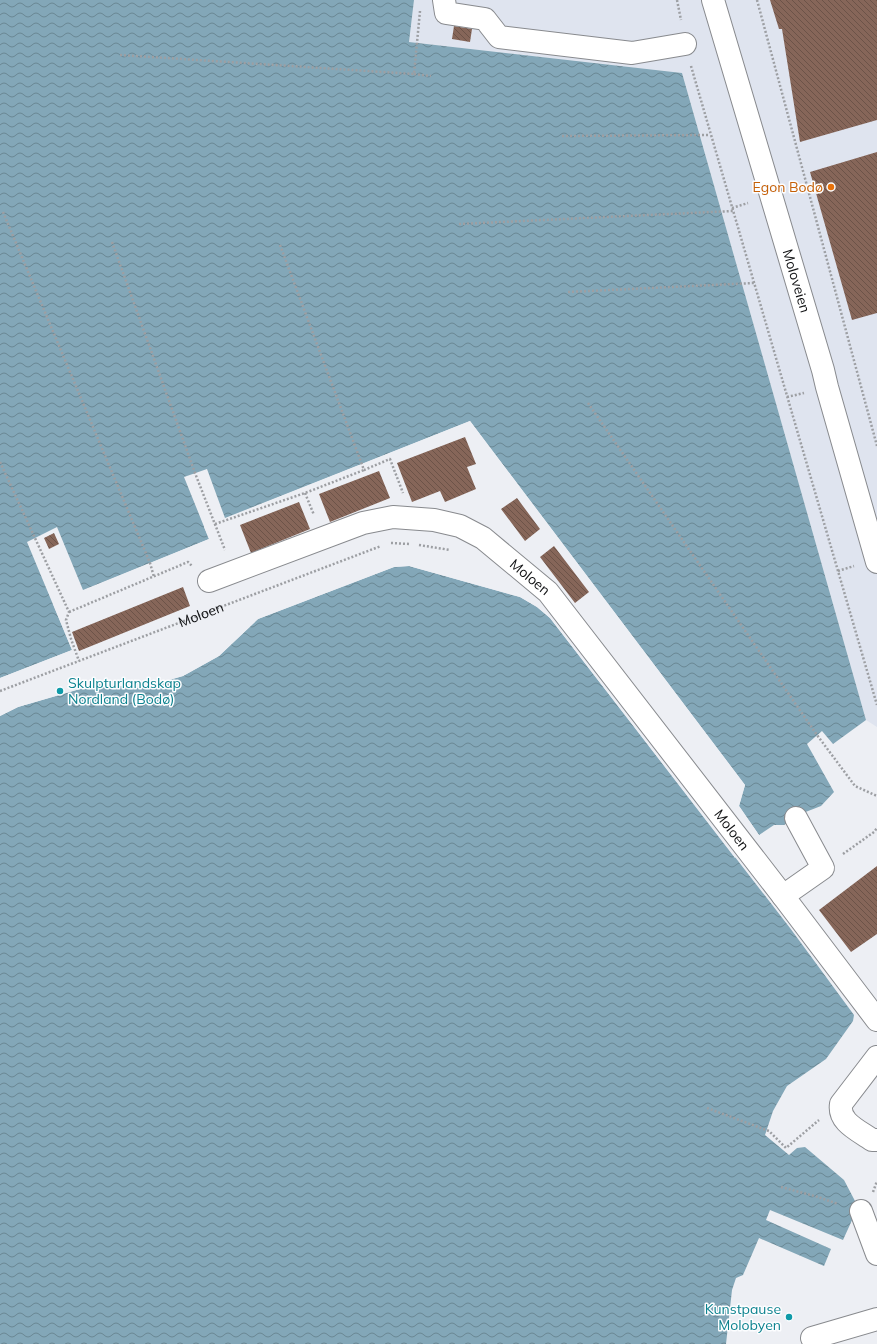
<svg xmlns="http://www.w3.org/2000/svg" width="877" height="1344" font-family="Mulish,sans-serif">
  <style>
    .built { fill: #dfe4ef }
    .water { fill: url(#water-waves) }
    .pier { fill: #edeff4 }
    .building { fill: url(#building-back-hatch) }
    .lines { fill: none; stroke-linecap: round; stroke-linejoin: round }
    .minor-casing { stroke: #888a8e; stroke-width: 24 }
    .path { stroke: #9d9fa3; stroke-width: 2.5; stroke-dasharray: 2 2; stroke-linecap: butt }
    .minor { stroke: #fff; stroke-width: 22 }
    .food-dot { fill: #e8710a; stroke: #fcfdff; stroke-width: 1.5 }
    .culture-dot { fill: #0f9aa8; stroke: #fcfdff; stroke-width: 1.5 }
    .labels { text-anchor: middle; stroke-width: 3; stroke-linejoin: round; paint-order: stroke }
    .food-label { font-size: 14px; fill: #c56008; stroke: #fcfdff; text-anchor: end }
    .street-label { font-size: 14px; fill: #0f1012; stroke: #fcfdff }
    .culture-label { font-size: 14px; fill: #0d838f; stroke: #fcfdff; text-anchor: start }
  </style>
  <defs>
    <pattern id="water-waves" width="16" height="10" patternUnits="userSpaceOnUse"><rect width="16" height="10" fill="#83a7b8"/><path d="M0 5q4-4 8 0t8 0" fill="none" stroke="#6a8794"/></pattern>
    <pattern id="building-back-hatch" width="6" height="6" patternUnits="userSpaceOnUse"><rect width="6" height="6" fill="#866659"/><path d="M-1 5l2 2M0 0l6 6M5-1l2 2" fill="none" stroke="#6c5348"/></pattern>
  </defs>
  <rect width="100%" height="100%" fill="#edeff4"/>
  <path class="built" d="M414,0H877V727L866,720L682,73L409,42Z"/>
  <path class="water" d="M0,0H414L409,42L682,73L866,720L833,744L822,731L807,744L834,792L821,806L803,813L784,825H774L759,835L739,806L745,785L470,421L225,518L207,469L184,477L209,539L83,590L57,527L27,542L72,650L0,678Z
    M409,566L520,597L537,607L550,618L790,928L854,1015L853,1021L826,1059L787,1086L773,1111L765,1135L789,1155L797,1148L805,1147L844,1180L855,1201L853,1218L843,1240L770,1210L766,1220L831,1249L824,1266L759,1238L743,1275L736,1278L732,1290L726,1344H0V716L18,707L97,684L141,688L183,676L219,656L258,619L394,567Z"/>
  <path class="pier" d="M470,421L745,785L739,806L759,835L758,836L737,806L743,786L469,423L226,520L224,519Z
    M206,526L211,538L210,541L84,592L82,591L209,539L204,527Z
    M409,564L521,595L538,605L551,616L737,856L735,858L550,618L537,607L520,597L409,566L394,567L258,619L219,656L183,676L141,688L97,684L18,707L0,716V714L18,705L97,682L141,686L183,674L218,654L257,617L393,565Z
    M54,603L73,651L0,680V678L72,650L53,604Z"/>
  <path class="building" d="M770,0H877V120L800,142L782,29H779Z
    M454,26L472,29L470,42L452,39Z
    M877,152V313L852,320L810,172Z
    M465,437L476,464L467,467L476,489L445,502L440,491L412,502L397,463Z
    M379,471L390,498L330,522L319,494Z
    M517,498L540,529L525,541L501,509Z
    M299,502L310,529L251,553L240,525Z
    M54,533L59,544L49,549L44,538Z
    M554,546L589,592L575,603L540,557Z
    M183,587L190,606L79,651L72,632Z
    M877,866V934L851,952L819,910Z"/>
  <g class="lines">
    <defs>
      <g id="minor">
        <path d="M444,0L446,13L485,19L499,37L632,53L685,44"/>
        <path id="s2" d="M713,0L823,370L827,387L877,562"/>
        <path id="s3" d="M209,581L363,523L393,517L434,520L460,526L483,538L548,592L783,896L877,1020"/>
        <path d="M783,896L823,868L796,818"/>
        <path d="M877,1057L841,1104C838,1122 858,1130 872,1140H877"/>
        <path d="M861,1211L877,1254"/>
        <path d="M812,1338L877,1319"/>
      </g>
    </defs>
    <use href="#minor" class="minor-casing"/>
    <g class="path">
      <path d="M677,0L681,20"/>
      <path d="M757,0L877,446"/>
      <path d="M120,55L414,74L420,11"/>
      <path d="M691,66L877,705"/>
      <path d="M414,74L431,76"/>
      <path d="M562,136L710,135"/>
      <path d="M732,208L748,203"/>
      <path d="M3,212L150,563L154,577"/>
      <path d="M459,224L733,211"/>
      <path d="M112,242L195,473L225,550"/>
      <path d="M280,245L364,470L390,459L403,493"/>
      <path d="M568,292L754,283"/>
      <path d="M787,397L804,393"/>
      <path d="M588,403L817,735L855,786L877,796"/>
      <path d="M0,462L69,612L66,620L71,639L79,661"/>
      <path d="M305,493L314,515"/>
      <path d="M215,524L305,493L364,470"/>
      <path d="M391,543L410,544"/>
      <path d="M419,545L450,550"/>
      <path d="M838,571L854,566"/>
      <path d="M69,612L188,562L192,566"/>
      <path id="s1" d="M0,691L381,546"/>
      <path d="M843,854L874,832L877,828"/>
      <path d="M707,1108L769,1131L786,1148L819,1120"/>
      <path d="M781,1187L818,1197L838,1204"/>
      <path d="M873,1192L877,1181"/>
    </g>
    <use href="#minor" class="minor"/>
  </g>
  <circle class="food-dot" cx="831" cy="187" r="4"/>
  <g class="culture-dot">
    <circle cx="60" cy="691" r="4"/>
    <circle cx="789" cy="1317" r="4"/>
  </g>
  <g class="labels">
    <g class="food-label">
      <text x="823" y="192">Egon Bodø</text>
    </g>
    <g class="street-label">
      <text dy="5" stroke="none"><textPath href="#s2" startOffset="293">Moloveien</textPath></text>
      <text dy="5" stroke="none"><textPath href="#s3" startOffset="350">Moloen</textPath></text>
      <text dy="5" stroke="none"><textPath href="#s1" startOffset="215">Moloen</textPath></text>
      <text dy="5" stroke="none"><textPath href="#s3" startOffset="674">Moloen</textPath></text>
    </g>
    <g class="culture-label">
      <text x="68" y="688">Skulpturlandskap<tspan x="68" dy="16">Nordland (Bodø)</tspan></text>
      <text x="781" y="1314" text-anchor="end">Kunstpause<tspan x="781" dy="16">Molobyen</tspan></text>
    </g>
  </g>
</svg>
